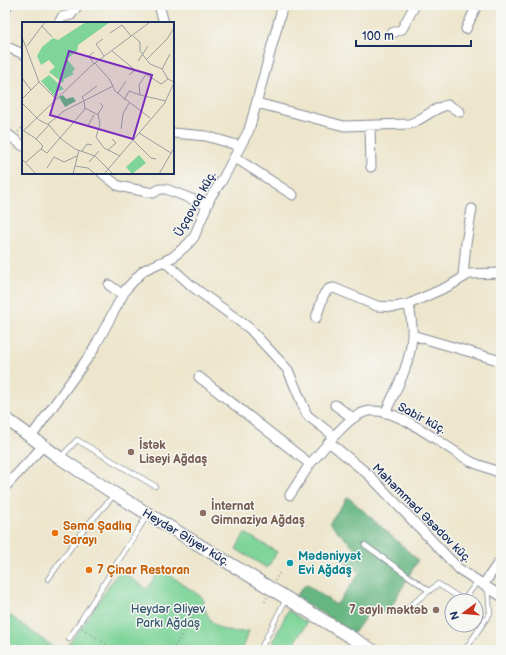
<svg xmlns="http://www.w3.org/2000/svg" width="506" height="655" font-family="'Balsamiq Sans',sans-serif">
  <style>
    .green { fill: #7ed499; stroke: #4c827c }
    .forest { fill: #66b681; stroke: #407270 }
    .lines { fill: none; stroke-linecap: round; stroke-linejoin: round }
    .service-casing { stroke: #848a95; stroke-width: 6 }
    .minor-casing { stroke: #848a95; stroke-width: 11 }
    .secondary-casing { stroke: #848a95; stroke-width: 14 }
    .path { stroke: #848a95; stroke-width: 1.5; stroke-dasharray: 1 3; stroke-linecap: butt }
    .service { stroke: #fff; stroke-width: 4.5 }
    .minor { stroke: #fff; stroke-width: 9 }
    .secondary { stroke: #fff; stroke-width: 12 }
    .education-dot { fill: #8d6e63; stroke: #f6f6f2; stroke-width: 1.5 }
    .food-dot { fill: #e8710a; stroke: #f6f6f2; stroke-width: 1.5 }
    .culture-dot { fill: #0f9aa8; stroke: #f6f6f2; stroke-width: 1.5 }
    .labels { text-anchor: middle; stroke-width: 3; stroke-linejoin: round; paint-order: stroke }
    .street-label { font-size: 12px; fill: #1b2f5e; stroke: #f6f6f2 }
    .education-label { font-size: 12px; font-weight: bold; fill: #785e54; stroke: #f6f6f2; text-anchor: start }
    .food-label { font-size: 12px; font-weight: bold; fill: #c56008; stroke: #f6f6f2; text-anchor: start }
    .culture-label { font-size: 12px; font-weight: bold; fill: #0d838f; stroke: #f6f6f2; text-anchor: start }
    .park-label { font-size: 12px; fill: #34586d; stroke: #f6f6f2 }
    .inset-road { fill: none; stroke: #999da0; stroke-width: 1 }
    .view { fill: #7b2cbf; fill-opacity: 0.15; stroke: #7b2cbf; stroke-width: 2 }
    .inset-edge { fill: none; stroke: #1b2f5e; stroke-width: 2 }
  </style>
  <rect width="100%" height="100%" fill="#f6f6f2"/>
  <filter id="ink" filterUnits="userSpaceOnUse"><feTurbulence type="fractalNoise" baseFrequency=".025" numOctaves="2"/><feDisplacementMap in="SourceGraphic" scale="8" xChannelSelector="R" yChannelSelector="G"/><feConvolveMatrix kernelMatrix="1 2 1 2 8 2 1 2 1" color-interpolation-filters="sRGB"/></filter>
  <filter id="wash" filterUnits="userSpaceOnUse"><feTurbulence type="fractalNoise" baseFrequency=".012" numOctaves="4" result="noise"/><feDisplacementMap in="SourceGraphic" scale="16" xChannelSelector="R" yChannelSelector="G"/><feGaussianBlur stdDeviation="0.9" result="paint"/><feColorMatrix in="noise" values="0 0 0 0 0 0 0 0 0 0 0 0 0 0 0 0 0 1.4 0 .05"/><feComposite in="paint" operator="in"/></filter>
  <g filter="url(#wash)">
    <rect width="100%" height="100%" fill="#ede6cc"/>
    <path class="green" d="M245,533L277,552L267,568L236,549Z
      M161,569L203,598C206,626 223,635 249,631L241,650H65L120,570L147,589Z
      M288,610L307,623L295,641L307,650H269Z
      M5,612L57,650H5Z"/>
    <path class="forest" d="M348,497L418,560L387,614L372,608L354,633L295,597L306,584L336,605L360,573L345,562L355,548L329,523Z"/>
  </g>
  <g filter="url(#ink)">
    <g class="lines">
      <defs>
        <path id="service" d="M61,457L77,440L155,486
          M365,545L428,590
          M48,579L84,529L115,494
          M407,608L438,584L460,598H465L478,581
          M69,639L148,514
          M260,650L286,599
          M465,650L490,613L488,588"/>
        <path id="minor" d="M159,5L164,23
          M5,12L7,5
          M59,23L62,17L71,15L78,5
          M466,29L477,5
          M390,34L402,29L415,5
          M5,46L23,54
          M257,103L344,126L409,124C423,120 434,107 448,105L460,112
          M370,126L371,167
          M5,132L23,146
          M173,133L206,136L240,146
          M234,157L293,195
          M102,173L117,185L123,187L153,193L160,189H166L207,205
          M164,261L193,287L249,328L288,370L307,415L334,436L329,442L369,475L459,569L501,596
          M463,276L466,243L472,209
          M109,285L123,295
          M316,318L324,294L329,289L334,288L377,306L395,307L409,304L451,285L469,274L501,273
          M412,335L501,361
          M199,377L310,464L329,442
          M335,405L353,418
          M385,413C397,388 411,363 412,335C413,325 410,314 409,304
          M334,436C343,427 352,416 365,412C395,403 446,449 472,462C481,466 491,469 501,473
          M31,437L92,352L126,289L144,270L173,257L188,244L194,237L211,196L221,182L249,130L283,5
          M5,487L43,446
          M290,495L310,464
          M483,585L499,562"/>
        <path id="secondary" d="M5,418L60,458L107,489L372,650"/>
      </defs>
      <use href="#service" class="service-casing"/>
      <use href="#minor" class="minor-casing"/>
      <use href="#secondary" class="secondary-casing"/>
      <path class="path" d="M18,132L23,126
        M275,581L279,573
        M265,602L267,597
        M82,628L115,650
        M172,650L203,602"/>
      <use href="#service" class="service"/>
      <use href="#minor" class="minor"/>
      <use href="#secondary" class="secondary"/>
    </g>
  </g>
  <g class="education-dot">
    <circle cx="131" cy="452" r="4"/>
    <circle cx="203" cy="513" r="4"/>
    <circle cx="436" cy="610" r="4"/>
  </g>
  <g class="food-dot">
    <circle cx="55" cy="533" r="4"/>
    <circle cx="89" cy="570" r="4"/>
  </g>
  <circle class="culture-dot" cx="290" cy="563" r="4"/>
  <g class="labels">
    <g class="street-label">
      <text transform="translate(195 204) rotate(-61)" y="4">Üçqovaq küç.</text>
      <text transform="translate(422 418) rotate(28)" y="4">Sabir küç.</text>
      <text transform="translate(422 513) rotate(45)" y="4">Məhəmməd Əsədov küç.</text>
      <text transform="translate(186 537) rotate(31)" y="4">Heydər Əliyev küç.</text>
    </g>
    <g class="education-label">
      <text x="139" y="449">İstək<tspan x="139" dy="14">Liseyi Ağdaş</tspan></text>
      <text x="211" y="510">İnternat<tspan x="211" dy="14">Gimnaziya Ağdaş</tspan></text>
      <text x="428" y="614" text-anchor="end">7 saylı məktəb</text>
    </g>
    <g class="food-label">
      <text x="63" y="530">Səma Şadlıq<tspan x="63" dy="14">Sarayı</tspan></text>
      <text x="97" y="574">7 Çinar Restoran</text>
    </g>
    <g class="culture-label">
      <text x="298" y="560">Mədəniyyət<tspan x="298" dy="14">Evi Ağdaş</tspan></text>
    </g>
    <g class="park-label">
      <text x="168" y="613">Heydər Əliyev<tspan x="168" dy="14">Parkı Ağdaş</tspan></text>
    </g>
  </g>
  <g transform="translate(22 22)">
    <rect width="152" height="152" fill="#ede6cc"/>
    <path d="M64,0H88L56,23L55,29L45,37L53,47L50,50L52,52L42,57L41,61L27,50L33,45L27,38L19,43L15,34L20,25L31,16L36,18ZM27,53L42,67L34,70L36,73L33,75L19,59ZM117,133L124,141L110,152L104,145Z" fill="#7ed499"/>
    <path d="M41,73L44,77L51,75L54,79L43,85L37,75Z" fill="#66b681"/>
    <path class="inset-road" d="M20,4L30,15M88,11L100,3L109,14M111,14L118,20V29L128,42L140,47L146,57L152,60M0,15L17,60M81,17L74,22L82,34M5,24L23,0M90,29L113,48L107,53M125,37L145,17L152,6M116,39L126,24M73,41L88,58L93,69L128,96M72,42L67,34L72,30M140,47L148,32M0,56L9,68M96,71L104,59M118,73L144,79M0,77L17,60L33,76M62,78L60,75L75,64M102,78L107,69L118,73L117,63L124,52L139,62L146,57M0,81L17,98L27,103L38,116L53,127L73,134L91,152M78,81L81,84L76,92L78,102L74,115L82,126L98,134M63,86L76,93M26,102L42,89L91,64M65,105L72,93M99,107L101,92L107,81M2,109L13,116L21,124L19,127M0,110L69,44L128,0M117,111L149,131M14,117L27,103M112,119L129,136L134,137M86,128L94,121L90,117M60,129L65,122L70,123M0,137L14,152M4,140L19,127L25,131L63,87L62,79M67,140L77,129M53,144L66,146L72,151M25,146L32,135L42,140L55,134M51,152L57,128M82,152L142,82L152,61M137,152L152,126"/>
    <path class="view" d="M47,29L130,53L111,117L28,93Z"/>
    <rect width="152" height="152" class="inset-edge"/>
  </g>
  <rect width="506" height="655" fill="none" stroke="#f6f6f2" stroke-width="20"/>
  <g transform="translate(464 613) rotate(254)"><circle r="19" fill="#f6f6f2" stroke="#9ea6b7"/>
  <path d="M0-3L7 15L0 10L-7 15Z" fill="#c8321e"/>
  <text y="-6" font-size="11" font-weight="bold" text-anchor="middle" fill="#1b2f5e">N</text>
  </g>
  <path d="M356 40v6h115v-6" fill="none" stroke="#1b2f5e" stroke-width="2"/>
  <text x="362" y="40" font-size="12" fill="#1b2f5e" stroke="#f6f6f2" stroke-width="3" paint-order="stroke">100 m</text>
</svg>
